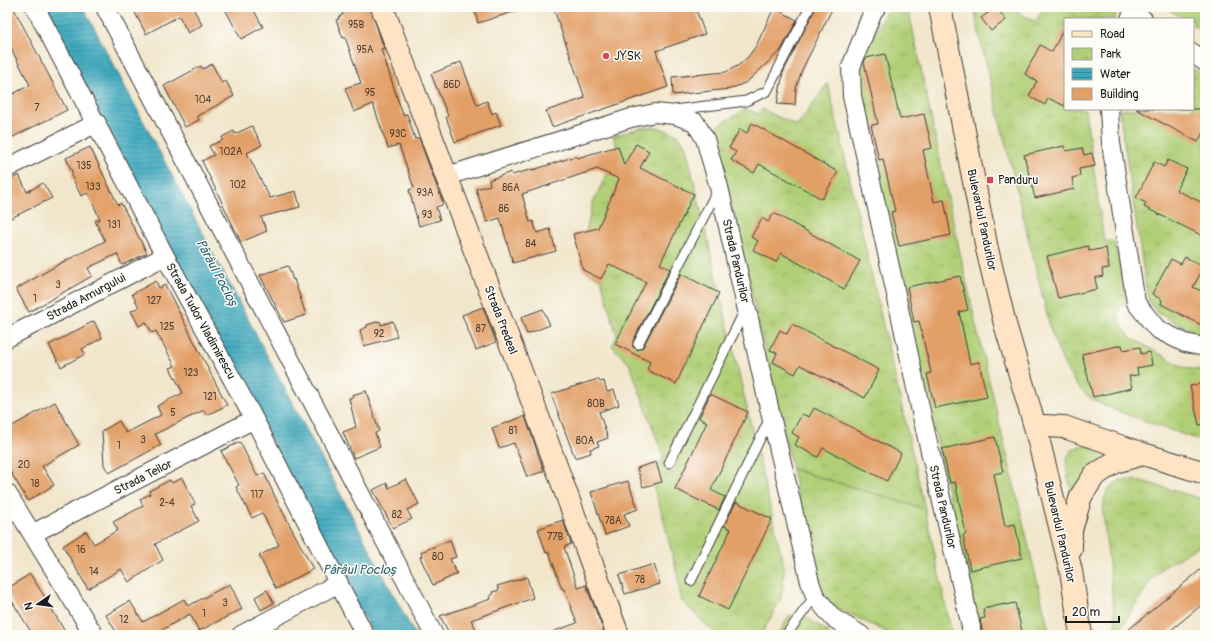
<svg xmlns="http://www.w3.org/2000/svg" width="1212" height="642" font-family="Pangolin,sans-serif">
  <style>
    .grass { fill: url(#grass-tufts); stroke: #667649 }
    .park { fill: url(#park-crowns); stroke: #667649 }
    .water { fill: url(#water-rules); stroke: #2d626d }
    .building { fill: #e29f66 }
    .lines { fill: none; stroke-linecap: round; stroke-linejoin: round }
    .lane-casing { stroke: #3c3a36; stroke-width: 11 }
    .street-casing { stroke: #3c3a36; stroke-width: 20 }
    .secondary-casing { stroke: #3c3a36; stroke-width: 24 }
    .lane { stroke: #fff; stroke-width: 9 }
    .street { stroke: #fff; stroke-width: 18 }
    .secondary { stroke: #fee4c5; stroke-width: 22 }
    .poi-dot { fill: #d1495b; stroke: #fdfcf7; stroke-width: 1.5 }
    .labels { text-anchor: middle; stroke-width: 3; stroke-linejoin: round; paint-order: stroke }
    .number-label { font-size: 10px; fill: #4e3d2e }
    .poi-label { font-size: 12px; fill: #1c1c1c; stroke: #fdfcf7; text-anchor: start }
    .street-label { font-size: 12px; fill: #1c1c1c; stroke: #fdfcf7 }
    .water-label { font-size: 13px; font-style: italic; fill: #2d626d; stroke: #fdfcf7 }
  </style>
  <defs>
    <pattern id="grass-tufts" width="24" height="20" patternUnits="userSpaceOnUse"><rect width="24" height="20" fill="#b0cf76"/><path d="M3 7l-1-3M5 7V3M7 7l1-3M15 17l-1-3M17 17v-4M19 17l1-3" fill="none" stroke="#97b166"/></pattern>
    <pattern id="park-crowns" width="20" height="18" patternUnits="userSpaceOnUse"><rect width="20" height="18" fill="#b0cf76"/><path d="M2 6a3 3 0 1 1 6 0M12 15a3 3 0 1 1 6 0" fill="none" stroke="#97b166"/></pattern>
    <pattern id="water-rules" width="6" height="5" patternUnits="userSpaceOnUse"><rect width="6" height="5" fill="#3ea9be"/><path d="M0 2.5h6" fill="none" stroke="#33899a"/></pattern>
  </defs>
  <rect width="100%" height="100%" fill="#fdfcf7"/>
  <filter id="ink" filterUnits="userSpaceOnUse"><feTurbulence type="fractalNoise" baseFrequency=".025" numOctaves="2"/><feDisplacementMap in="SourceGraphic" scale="8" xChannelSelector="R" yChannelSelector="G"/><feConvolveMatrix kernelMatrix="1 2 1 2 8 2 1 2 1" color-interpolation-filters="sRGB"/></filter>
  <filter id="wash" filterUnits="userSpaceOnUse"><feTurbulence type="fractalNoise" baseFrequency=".012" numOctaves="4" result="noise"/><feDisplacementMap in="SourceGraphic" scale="16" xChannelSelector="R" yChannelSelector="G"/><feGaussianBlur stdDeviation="0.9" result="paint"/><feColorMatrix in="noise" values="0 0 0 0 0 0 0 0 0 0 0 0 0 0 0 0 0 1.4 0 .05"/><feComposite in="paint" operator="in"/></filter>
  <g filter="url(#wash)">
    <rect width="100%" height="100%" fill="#f1e6cb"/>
    <path class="grass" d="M889,7H908L946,189L977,330L1050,635H977L974,607L855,73L857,64Z
      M974,7H1008L1036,22L1044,7H1102L1116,15L1115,19H1065V109H1085L1104,241H1114L1127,299L1117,312L1122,326L1130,337L1185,368L1205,371V442C1175,431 1145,422 1115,410C1103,405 1090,400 1081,390C1065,373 1057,348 1050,327L979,34Z
      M1165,7H1205V32L1193,25V19H1184Z
      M1193,69L1202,74L1205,79V338L1158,313L1152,307L1148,300L1119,109H1193Z
      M828,83L925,509L792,469L714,128L746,109L759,114L762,109L797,126Z
      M649,127H658L679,136L686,147L784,567L783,587L780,601L761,635H717L681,600L678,578L662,513L653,486L663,456L630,365L612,346L617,336L601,279L583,270L591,253L586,231L593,202L610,168L622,161L613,136L640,128Z
      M1086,445L1113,452L1073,496C1068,476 1056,449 1086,445Z
      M1120,480L1142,481L1205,500V542L1162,568L1152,579L1122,626L1116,627L1103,512C1104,495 1106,489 1120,480Z
      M798,613L806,617L829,633L828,635H779L788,617Z"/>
    <path class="park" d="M792,469L925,509L952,635H893L835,607L824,596L814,572Z"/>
    <path class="water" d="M43,7H83L415,635H373Z"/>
    <g id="blocks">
      <path class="building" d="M7,7H13L67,110L7,140V97L30,85L7,41Z
        M132,7H195L193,8L202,25L188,33L179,16L146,34Z
        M224,7H252L263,27L241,39Z
        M340,7H370L384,48L381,49L403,115L407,114L415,139L419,138L443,203L442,204V205L436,207L440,220L419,226L409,190L414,188L399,145L388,148L373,104L354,112L345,88L361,83L345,37L343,38L336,20L339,19L338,17L343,15Z
        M474,7H518L519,10L478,23Z
        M553,7H695L705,34L656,51L668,87L552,127L546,111L585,98Z
        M816,7H833L802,70L796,88L795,105L777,104L783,73Z
        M996,7L1006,20L991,31L981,18Z
        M774,8L797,20L781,50L747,82L730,89L673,95L672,77L726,72L739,65L748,57L756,46Z
        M1065,26V106L1048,98L1045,105L1029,96L1037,81L1025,74L1040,45L1052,52Z
        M885,54L900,119L924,114L932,148L923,150L934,202L944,200L951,235L899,246L891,212L895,211L883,159L879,160L871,125L878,124L864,62L866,58Z
        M461,62L477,105L487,101L492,114L496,112L501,125L455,142L446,117L448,116L431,74Z
        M212,64L222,83L226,81L234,96L197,116L199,120L185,127L164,86L201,66L203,69Z
        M1136,109H1205V129L1198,142Z
        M752,123L838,172L822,199L759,164L754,173L731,160L736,152L729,148L740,129L747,133Z
        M252,126L262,145L247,153L270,198L296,191L300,207L261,217L267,231L241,242L202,161L214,155L209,146L223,140L222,137L234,131L235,134Z
        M636,144L649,151L640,168L694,194L660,264L670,269L633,341V347L638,350L643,347L681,274L719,293L676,384L647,370L650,362L615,344L646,282L609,264L601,279L583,270L573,234L598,228L619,179L597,169L522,194L530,222L533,221L537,233L550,229L556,251L513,263L500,218L487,222L476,189L490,185L489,180L511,172L512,175L533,169V170L576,156L577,158L618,146L624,165Z
        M1064,146L1066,151L1082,148L1084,155L1092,153L1095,166L1079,169L1080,176L1072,178L1074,189L1035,198L1024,155Z
        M90,147L118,205L121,203L147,253L122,265L117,254L88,268L92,276L29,312L16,289L61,263L105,241L95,221L100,219L88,193L81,196L71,175L73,174L66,158Z
        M1168,160L1187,169L1176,190L1205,204V237L1144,207L1146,203L1136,198L1154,162L1164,167Z
        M19,175L27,192L43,183L52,198L7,220V181Z
        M774,213L860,261L844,289L781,253L776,262L753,250L758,241L751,237L762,218L768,222Z
        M1088,246L1089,251L1106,248L1109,268L1102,269L1103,276L1095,278L1097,289L1058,298L1047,256Z
        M1185,257L1204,267L1193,287L1205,293V327L1161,304L1162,300L1152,294L1171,259L1181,264Z
        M288,266L293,280L294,279L306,315L284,322L260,275Z
        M960,276L968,310L959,312L970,364L979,362L987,397L935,408L927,374L931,373L919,321L914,322L907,287Z
        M156,281L159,288L165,285L227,405L207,415L204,410L155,434L161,445L109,473L104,465L102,431L119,421L126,433L161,415L157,406L183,393L170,368L175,366L156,331L152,333L146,322L139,326L131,311L139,307L132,294Z
        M483,307L496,342L476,350L462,315Z
        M543,309L550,325L527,334L521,317Z
        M94,321L102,338L82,349L85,354L61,367L49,345Z
        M380,321L381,325L393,321L397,337L364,346L360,330L367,327V325Z
        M792,324L879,370L865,398L800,365L795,374L773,362L777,353L770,350L780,330L787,334Z
        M1122,345L1123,350L1140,347L1141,354L1150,352L1152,365L1137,368L1138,375L1129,376L1132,388L1093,397L1082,354Z
        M598,379L600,382L604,381L607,392L614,390L619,405L599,412L608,438L597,442L599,446L590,449L591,453L575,458L551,394Z
        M1205,383V424L1199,425L1190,386Z
        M366,391L379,431L375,433L380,447L354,458L343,432L356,427L349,398L353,397L352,395Z
        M710,394L748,412L711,490L725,497L719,510L675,489L707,422L699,418Z
        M55,402L79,445L42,466L54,485L28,501L7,466V429Z
        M814,408L901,453L887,481L823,448L818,457L795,445L799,437L792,433L797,423L802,414L809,417Z
        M525,416L544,471L527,477L514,443L499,448L492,428Z
        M995,437L1003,472L994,474L1005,526L1015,524L1022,558L970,570L963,535L966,534L955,482L950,483L942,449Z
        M240,442L257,476L264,473L277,501L313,569L276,589L259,556L279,545L262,513L252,518L236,487L239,485L221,451Z
        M656,462L662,482L643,487L637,468Z
        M182,478L195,504L191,506L199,521L155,544L163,560L129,582L121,569L88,589L63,546L86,531L94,544L118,530L113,522L143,506L140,499L150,494L149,491L170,480L172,483Z
        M406,479L419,504L407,510L412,519L393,528L373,490L387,483L389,488Z
        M628,481L638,509L624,514L629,526L605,535L591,492Z
        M736,502L772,519L728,610L699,596L731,529L724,526Z
        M563,520L571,544L564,547L578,588L586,585L605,635H550L549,633L577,623L564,589H562L549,552L546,553L538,529Z
        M450,540L456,557L450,559L457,574L433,585L420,557L422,556L421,552Z
        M654,564L660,584L625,594L619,575Z
        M1205,566V602L1165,635H1122Z
        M30,574L43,594L67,635H33L7,593V589Z
        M527,577L533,598L471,620L479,635H450L440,616L491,599L490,595H493L492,592L499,590L497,586Z
        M230,584L242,609L199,631L190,614L153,635H118L106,615L130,601L143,622L184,599L188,606Z
        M267,590L274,603L261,610L255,597Z
        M1015,603L1023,635H983L980,619L985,618L983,609L1005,604V605Z"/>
    </g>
  </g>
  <g filter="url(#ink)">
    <use href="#blocks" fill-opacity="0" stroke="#3c3a36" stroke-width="1"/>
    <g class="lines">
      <defs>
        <path id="lane" d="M674,110L746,101L767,91L810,7
          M638,344L718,189
          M669,463L745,310
          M691,581L770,418
          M786,635L815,596"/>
        <path id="street" d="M35,7L165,256L254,419L365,635
          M105,7L301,380L434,635
          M877,7L873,11L851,67L852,96L891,271L923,421L963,592L971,627V635
          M1130,19L1133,12L1143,19
          M1193,53L1205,62
          M1109,109L1111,143L1136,303L1157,329L1185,343L1205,347
          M7,168L97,123
          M447,176L631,118L655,113L675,115L695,122L705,139L719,187L771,416L810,582L815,596L833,618L861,635
          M7,338L165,256
          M7,493L94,635
          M32,534L254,419
          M241,635L339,583"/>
        <path id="secondary" d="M382,7L536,411L618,635
          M940,7L987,249L1005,324L1036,430L1071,571L1081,635
          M1036,430L1045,426L1064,427L1143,454L1205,473
          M1071,549V530L1081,496L1094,476L1115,462L1143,454"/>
      </defs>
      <use href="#lane" class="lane-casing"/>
      <use href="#street" class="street-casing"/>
      <use href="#secondary" class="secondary-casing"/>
      <use href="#lane" class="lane"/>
      <use href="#street" class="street"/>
      <use href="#secondary" class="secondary"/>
    </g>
  </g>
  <g class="poi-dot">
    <circle cx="606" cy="56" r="4"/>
    <rect x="986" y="176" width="8" height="8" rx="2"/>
  </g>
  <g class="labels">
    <g class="number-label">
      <text x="356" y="28">95B</text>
      <text x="365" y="53">95A</text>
      <text x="452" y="88">86D</text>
      <text x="370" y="96">95</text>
      <text x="203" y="103">104</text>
      <text x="37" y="111">7</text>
      <text x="398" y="137">93C</text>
      <text x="231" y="155">102A</text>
      <text x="84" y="169">135</text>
      <text x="238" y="188">102</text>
      <text x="93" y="190">133</text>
      <text x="511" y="191">86A</text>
      <text x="425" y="196">93A</text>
      <text x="504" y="212">86</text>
      <text x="427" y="218">93</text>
      <text x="114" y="228">131</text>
      <text x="531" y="247">84</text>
      <text x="58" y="288">3</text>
      <text x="35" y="302">1</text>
      <text x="154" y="304">127</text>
      <text x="167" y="330">125</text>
      <text x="481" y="332">87</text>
      <text x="379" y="337">92</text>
      <text x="191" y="376">123</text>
      <text x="210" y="400">121</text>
      <text x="596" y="407">80B</text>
      <text x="173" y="416">5</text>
      <text x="513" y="434">81</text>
      <text x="143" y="443">3</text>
      <text x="585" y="444">80A</text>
      <text x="119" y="449">1</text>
      <text x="24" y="468">20</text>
      <text x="35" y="487">18</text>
      <text x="257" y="498">117</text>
      <text x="167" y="506">2-4</text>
      <text x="397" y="518">82</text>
      <text x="613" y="524">78A</text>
      <text x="555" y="540">77B</text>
      <text x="81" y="553">16</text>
      <text x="438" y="560">80</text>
      <text x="94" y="575">14</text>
      <text x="640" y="583">78</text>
      <text x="225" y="606">3</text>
      <text x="204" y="617">1</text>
      <text x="124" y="623">12</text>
    </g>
    <g class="poi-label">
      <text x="614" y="60">JYSK</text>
      <text x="998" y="184">Panduru</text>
    </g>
    <g class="street-label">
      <text transform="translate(982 220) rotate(78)" y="4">Bulevardul Pandurilor</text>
      <text transform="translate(736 261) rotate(77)" y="4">Strada Pandurilor</text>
      <text transform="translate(86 297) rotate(-28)" y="4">Strada Amurgului</text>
      <text transform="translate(501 320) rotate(69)" y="4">Strada Predeal</text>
      <text transform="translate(201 321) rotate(61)" y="4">Strada Tudor Vladimirescu</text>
      <text transform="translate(143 477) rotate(-27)" y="4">Strada Teilor</text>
      <text transform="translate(943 507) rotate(77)" y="4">Strada Pandurilor</text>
      <text transform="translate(1060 532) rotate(77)" y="4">Bulevardul Pandurilor</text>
    </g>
    <g class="water-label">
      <text transform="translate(218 273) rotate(62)" y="5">Pârâul Pocloș</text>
      <text x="360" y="574">Pârâul Pocloș</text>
    </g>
  </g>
  <rect width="1212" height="642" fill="none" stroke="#fdfcf7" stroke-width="24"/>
  <rect x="1064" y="18" width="130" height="92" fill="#fdfcf7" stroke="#a3a29f"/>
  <rect x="1072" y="31" width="20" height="6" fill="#fee4c5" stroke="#a3a29f"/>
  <text x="1100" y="38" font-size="12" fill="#1c1c1c">Road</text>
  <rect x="1072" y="48" width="20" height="12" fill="url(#park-crowns)" stroke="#a3a29f"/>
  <text x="1100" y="58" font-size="12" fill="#1c1c1c">Park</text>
  <rect x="1072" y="68" width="20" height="12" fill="url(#water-rules)" stroke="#a3a29f"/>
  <text x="1100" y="78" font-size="12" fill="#1c1c1c">Water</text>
  <rect x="1072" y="88" width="20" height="12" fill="#e29f66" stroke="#a3a29f"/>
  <text x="1100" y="98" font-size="12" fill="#1c1c1c">Building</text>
  <g transform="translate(38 604) rotate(257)" stroke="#fdfcf7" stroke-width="3" paint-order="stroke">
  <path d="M0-3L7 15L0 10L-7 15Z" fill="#1c1c1c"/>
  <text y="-6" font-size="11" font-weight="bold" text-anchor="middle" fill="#1c1c1c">N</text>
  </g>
  <path d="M1066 616v6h53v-6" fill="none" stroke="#1c1c1c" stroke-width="2"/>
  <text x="1072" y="616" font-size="12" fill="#1c1c1c" stroke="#fdfcf7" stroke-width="3" paint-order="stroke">20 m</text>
</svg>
